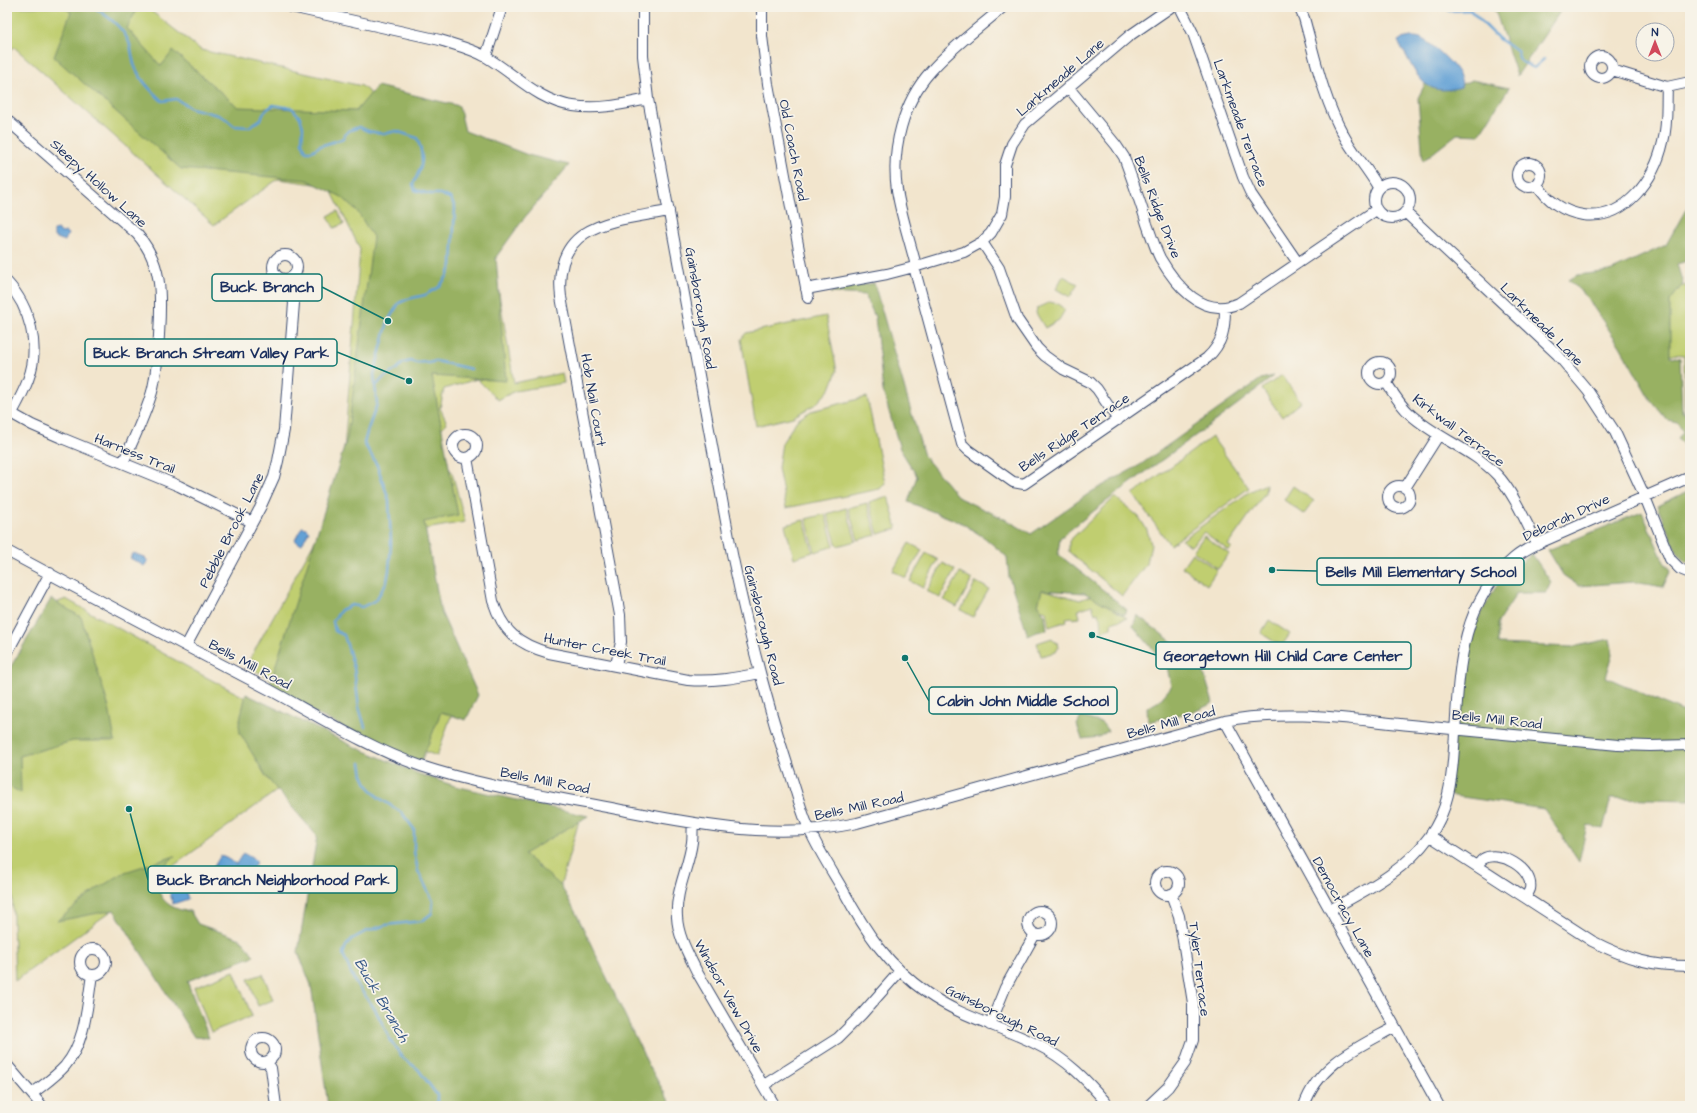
<svg xmlns="http://www.w3.org/2000/svg" width="1697" height="1113" font-family="'Architects Daughter',sans-serif">
  <style>
    .green { fill: #c0ce70; stroke: #6e7e67 }
    .forest { fill: #98b162; stroke: #5a7060 }
    .water { fill: #64a1d5; stroke: #40689a }
    .lines { fill: none; stroke-linecap: round; stroke-linejoin: round }
    .stream { stroke: #64a1d5; stroke-width: 2.5 }
    .minor-casing { stroke: #3b4a6f; stroke-width: 12 }
    .minor { stroke: #fff; stroke-width: 10 }
    .labels { text-anchor: middle; stroke-width: 3.5; stroke-linejoin: round; paint-order: stroke }
    .street-label { font-size: 14px; fill: #1b2f5e; stroke: #f7f3e8 }
    .water-label { font-size: 15px; font-style: italic; fill: #355788; stroke: #f7f3e8 }
    .leader { fill: none; stroke: #0f766e; stroke-width: 1.5 }
    .callout-dot { fill: #0f766e; stroke: #f7f3e8; stroke-width: 1.5 }
    .callout { fill: #f7f3e8; stroke: #0f766e; stroke-width: 1.5 }
    .callout-label { font-size: 15px; text-anchor: middle; font-weight: bold; fill: #1b2f5e }
  </style>
  <rect width="100%" height="100%" fill="#f7f3e8"/>
  <filter id="ink" filterUnits="userSpaceOnUse"><feTurbulence type="fractalNoise" baseFrequency=".025" numOctaves="2"/><feDisplacementMap in="SourceGraphic" scale="8" xChannelSelector="R" yChannelSelector="G"/><feConvolveMatrix kernelMatrix="1 2 1 2 8 2 1 2 1" color-interpolation-filters="sRGB"/></filter>
  <filter id="wash" filterUnits="userSpaceOnUse"><feTurbulence type="fractalNoise" baseFrequency=".012" numOctaves="4" result="noise"/><feDisplacementMap in="SourceGraphic" scale="16" xChannelSelector="R" yChannelSelector="G"/><feGaussianBlur stdDeviation="0.9" result="paint"/><feColorMatrix in="noise" values="0 0 0 0 0 0 0 0 0 0 0 0 0 0 0 0 0 1.4 0 .05"/><feComposite in="paint" operator="in"/></filter>
  <g filter="url(#wash)">
    <rect width="100%" height="100%" fill="#f2e5cd"/>
    <path class="green" d="M7,7H146L201,50L362,86L409,128L493,258L514,383L562,373L564,383L515,391L498,400L477,379L444,389L440,408L447,423L441,429V458L452,472L465,522L420,530L459,693L437,756C370,733 309,698 246,666L313,544L341,488L360,249L329,186L278,179L214,225L14,47L7,55Z
      M338,211L344,224L334,228L328,216Z
      M1063,276L1078,284L1070,297L1056,289Z
      M1690,285V411H1685L1684,355L1667,354L1666,302L1677,287Z
      M1050,302L1058,304L1065,310L1059,320L1045,328L1036,313L1037,308Z
      M826,316L837,371L830,389L816,404L793,417L756,426L741,339L746,333Z
      M1282,375L1301,402L1282,417L1262,389Z
      M867,397L885,483L880,489L786,508L778,468L782,443L797,420L811,411Z
      M1212,437L1249,488L1170,545L1133,494Z
      M1266,484L1265,493L1228,545L1232,548L1229,551L1204,532L1191,546L1182,540L1249,492Z
      M1293,486L1314,501L1304,514L1284,500Z
      M888,496L897,529L878,534L869,502Z
      M1115,497L1139,517L1147,530L1151,544L1147,563L1122,596L1069,552V541Z
      M867,503L876,535L858,540L848,508Z
      M846,508L856,541L837,546L827,514Z
      M825,514L834,546L815,552L806,519Z
      M804,520L813,552L794,558L785,525Z
      M1204,536L1229,554L1218,569L1193,551Z
      M909,543L922,550L906,578L893,571Z
      M926,553L938,560L923,588L910,581Z
      M1192,553L1217,570L1207,585L1182,567Z
      M943,563L955,570L940,598L927,591Z
      M960,573L972,580L957,607L944,600Z
      M976,582L989,589L973,617L961,610Z
      M1044,590L1080,600L1092,595L1127,618L1111,623V628L1102,631L1101,617H1099L1098,613L1095,614L1092,605L1078,610L1080,617L1073,619L1072,617L1066,618L1067,621L1049,627L1046,611L1033,607L1031,595Z
      M66,599L202,675L338,746L413,778L580,817L553,912L354,877L286,784L15,981L11,855L7,833V684L48,606Z
      M1269,620L1290,634L1283,644L1276,643L1261,633Z
      M1052,638L1055,642H1057L1058,648L1056,652L1041,656L1037,643Z
      M234,971L252,1016L211,1032L194,987Z
      M263,974L273,1000L258,1006L248,979Z"/>
    <path class="forest" d="M62,7H138L127,28L161,66L173,51L238,107L356,111L377,86L459,106L465,131L528,155L569,165L525,217L496,257L506,381L432,376L458,515L424,522L441,612L478,695L466,720L441,712L420,765L268,690L347,438L373,237L357,211L342,197L307,180L181,169L54,57L71,12Z
      M1493,7H1563L1517,76L1497,16Z
      M1472,80L1509,88L1479,135L1457,134L1423,161L1418,98L1425,84L1434,88L1461,87L1462,84Z
      M1690,202V260L1677,264L1683,284L1670,301V356L1680,358L1682,412H1690V454L1678,438L1683,432L1677,422L1667,420L1650,399L1620,346L1585,295L1568,280L1578,275L1610,271L1666,245Z
      M874,283L924,456L959,498L1005,519L1031,534L1091,492L1140,465L1261,379L1274,376C1204,432 1129,481 1060,538L1058,554L1107,593L1127,610L1124,615L1085,593L1042,590L1038,605L1045,615L1047,630L1037,632L1028,636L1009,577L1007,557L985,538L960,522L908,502L917,476L900,449L883,391L875,317L865,295L830,293L836,290Z
      M1690,490V560L1687,563L1677,552L1657,506Z
      M1642,512L1664,562L1671,570L1663,587L1634,582L1579,586L1563,575L1548,550Z
      M1532,554L1551,582L1546,593H1517L1498,622V644L1572,647L1610,639L1613,654L1606,677L1684,712L1690,700V800L1611,798L1603,829L1587,825L1579,862L1544,809L1448,795L1455,729L1470,634L1499,581Z
      M51,599L81,617L109,708L115,741H73L20,756L21,793L7,785V673Z
      M1137,615L1184,651L1203,670L1213,703L1196,711L1148,722L1147,708L1159,701L1171,687L1167,666L1133,626Z
      M246,694L353,746L419,774L455,786L588,816L524,854L561,886L577,915L648,1064L672,1106H328L311,985L298,952L317,836L267,778L240,733L239,724Z
      M1081,717L1102,723L1108,731L1099,737L1082,739L1077,725Z
      M175,856C171,860 162,866 160,872C151,894 169,911 190,911L198,924L238,938L244,942L254,956L187,981L209,1038L194,1037L114,910L57,921L97,889L125,872Z"/>
    <path class="water" d="M1411,37C1414,37 1417,37 1420,38C1432,43 1467,73 1461,87C1430,96 1420,83 1407,57C1405,52 1400,47 1398,41L1401,39Z
      M57,229L62,233L66,232L68,234L65,241L54,237V230Z
      M302,527L306,528L309,531L302,544L298,543L295,540Z
      M133,553L144,557L148,561L144,566L130,558Z
      M243,853L257,861L241,888L225,879L218,892L204,883L221,855L236,864Z
      M183,881L188,899L173,904L168,886Z"/>
    <g class="lines">
      <path class="stream" d="M94,7C108,17 122,26 129,42C132,50 132,59 135,67C141,81 151,91 162,101L176,99L191,108L218,115L226,119L234,126L249,127L261,119L265,111L273,105L292,108L300,117L303,127L302,142L306,151H312L320,146L342,139L348,131L359,127L368,131L384,134L396,131L417,138C425,158 423,166 413,184L415,190L430,194H440L450,198L455,207L452,265L448,275L439,287L425,295L408,299L399,303L388,321L374,374L377,404L368,429L364,443L377,465L389,500L391,543L389,570L387,581L376,600L362,607L352,605L341,610L333,621L335,631L344,635L354,668L359,707L365,727
        M1446,7L1449,11L1470,10L1500,40L1517,50L1520,61L1534,68L1544,59
        M375,387L383,378L397,369L403,363L411,361L417,363L424,362L429,363L436,361L471,369
        M361,763L363,775L368,786L378,797L402,813L414,829V851L418,871L433,901L432,913L422,921L386,925L365,932L352,939L346,946L343,954L355,982L375,1009L391,1041L403,1058L418,1069L437,1095V1106"/>
    </g>
  </g>
  <g filter="url(#ink)">
    <g class="lines">
      <defs>
        <path id="minor" d="M291,7L440,40C455,45 473,49 486,57C515,74 538,101 573,106C599,110 623,104 648,99
          M643,7V56L648,99L732,554C747,627 766,700 789,770C796,790 801,812 810,831C819,851 832,871 843,890C865,931 888,966 927,993C961,1017 1000,1026 1036,1044C1067,1059 1087,1080 1109,1106
          M762,7V36L768,84L808,298
          M1180,7L1193,33L1243,177L1251,194L1298,263
          M1299,7L1304,18C1315,57 1323,98 1343,134C1353,153 1368,169 1378,187
          M1590 67a11 11 0 1 1 22 0a11 11 0 1 1-22 0Z
          M486,56L502,7
          M1612,70L1667,87L1690,82
          M1068,87L1116,145L1124,157C1132,179 1140,201 1147,224C1151,235 1155,248 1160,258C1177,287 1203,319 1239,303L1376,210
          M7,120L137,234C164,265 161,297 159,335C158,354 157,373 152,392C145,416 133,440 123,463
          M1517 175a12 12 0 1 1 24 0a12 12 0 1 1-24 0Z
          M1374 200a18 18 0 1 1 36 0a18 18 0 1 1-36 0Z
          M1537,184C1547,201 1564,212 1583,215C1626,221 1655,178 1663,142C1668,124 1666,105 1667,87
          M1405,212L1557,354L1588,391L1615,432L1645,497L1670,559L1680,569L1690,573
          M982,242L999,268L1017,319L1037,348L1045,356L1063,369L1090,382L1097,389L1118,420
          M273 267a12 12 0 1 1 24 0a12 12 0 1 1-24 0Z
          M916,266C910,241 901,216 897,190C891,149 903,102 931,71C952,47 979,28 1003,7
          M914,267L962,444L968,450L1013,482L1024,484L1207,358C1223,343 1225,329 1225,308
          M7,282C30,307 41,347 28,380C24,391 18,402 12,413
          M806,289L887,274L914,267L964,252L982,242L991,233L1002,214L1005,197V165L1012,144L1025,124L1129,36L1171,7
          M1369 373a11 11 0 1 1 22 0a11 11 0 1 1-22 0Z
          M1386,382C1393,393 1400,405 1410,414C1436,438 1472,449 1497,475C1512,490 1527,524 1537,544
          M7,411L32,425L64,439L179,486L252,522
          M453 446a12 12 0 1 1 24 0a12 12 0 1 1-24 0Z
          M467,458L493,601C503,632 518,644 549,653L688,680C713,682 736,678 760,673
          M1388 497a11 11 0 1 1 22 0a11 11 0 1 1-22 0Z
          M1405,488L1438,436
          M7,551C94,598 182,644 270,690C318,716 369,748 421,766C487,788 558,797 627,811C704,826 779,840 857,823L1225,721C1287,709 1348,719 1410,725C1479,732 1549,738 1618,745L1650,746L1690,745
          M186,646L260,508L274,477L278,461L284,430L294,303L288,279
          M7,653L50,573
          M616,665L621,642L620,615L561,297C552,222 615,221 669,211
          M1225,721L1439,1106
          M693,823C692,829 693,836 692,842C689,867 675,891 677,917C678,937 689,955 697,972L775,1106
          M1430,836L1592,941C1627,959 1651,966 1690,966
          M1477,866C1479,864 1481,860 1483,859C1499,849 1534,869 1530,889C1529,892 1527,895 1526,897
          M1155 883a12 12 0 1 1 24 0a12 12 0 1 1-24 0Z
          M1330,910C1366,890 1404,872 1429,837C1448,812 1452,779 1454,748C1459,680 1456,606 1514,558C1520,553 1529,548 1537,544L1690,477
          M1028 923a12 12 0 1 1 24 0a12 12 0 1 1-24 0Z
          M80 962a13 13 0 1 1 26 0a13 13 0 1 1-26 0Z
          M990,1025L1005,988L1035,934
          M251 1050a12 12 0 1 1 24 0a12 12 0 1 1-24 0Z
          M267,1062L271,1068L276,1106
          M7,1065L42,1106
          M764,1085L838,1038L862,1014L900,971
          M32,1094C43,1085 55,1077 65,1066C86,1041 87,1005 92,975
          M1148,1106L1168,1087L1185,1063L1193,1040V1003L1179,916L1171,894
          M1304,1106C1319,1063 1359,1047 1395,1027"/>
      </defs>
      <use href="#minor" class="minor-casing"/>
      <use href="#minor" class="minor"/>
    </g>
  </g>
  <g class="labels">
    <g class="street-label">
      <text transform="translate(1060 77) rotate(-41)" y="5">Larkmeade Lane</text>
      <text transform="translate(1241 123) rotate(70)" y="5">Larkmeade Terrace</text>
      <text transform="translate(794 150) rotate(79)" y="5">Old Coach Road</text>
      <text transform="translate(99 183) rotate(42)" y="5">Sleepy Hollow Lane</text>
      <text transform="translate(1158 207) rotate(69)" y="5">Bells Ridge Drive</text>
      <text transform="translate(701 308) rotate(80)" y="5">Gainsborough Road</text>
      <text transform="translate(1542 324) rotate(45)" y="5">Larkmeade Lane</text>
      <text transform="translate(594 400) rotate(80)" y="5">Hob Nail Court</text>
      <text transform="translate(1459 430) rotate(37)" y="5">Kirkwall Terrace</text>
      <text transform="translate(1074 432) rotate(-34)" y="5">Bells Ridge Terrace</text>
      <text transform="translate(135 453) rotate(22)" y="5">Harness Trail</text>
      <text transform="translate(1566 517) rotate(-25)" y="5">Deborah Drive</text>
      <text transform="translate(231 530) rotate(-63)" y="5">Pebble Brook Lane</text>
      <text transform="translate(764 625) rotate(76)" y="5">Gainsborough Road</text>
      <text transform="translate(605 649) rotate(11)" y="5">Hunter Creek Trail</text>
      <text transform="translate(250 664) rotate(28)" y="5">Bells Mill Road</text>
      <text transform="translate(1497 719) rotate(6)" y="5">Bells Mill Road</text>
      <text transform="translate(1171 722) rotate(-15)" y="5">Bells Mill Road</text>
      <text transform="translate(545 780) rotate(11)" y="5">Bells Mill Road</text>
      <text transform="translate(859 806) rotate(-12)" y="5">Bells Mill Road</text>
      <text transform="translate(1344 907) rotate(61)" y="5">Democracy Lane</text>
      <text transform="translate(1200 969) rotate(83)" y="5">Tyler Terrace</text>
      <text transform="translate(729 996) rotate(61)" y="5">Windsor View Drive</text>
      <text transform="translate(1002 1015) rotate(26)" y="5">Gainsborough Road</text>
    </g>
    <g class="water-label">
      <text transform="translate(382 1000) rotate(60)" y="5">Buck Branch</text>
    </g>
  </g>
  <path class="leader" d="M388 321L322 287M409 381L337 352M1272 570L1317 571M1092 635L1156 655M905 658L929 701M129 809L148 880"/>
  <g class="callout-dot">
    <circle cx="388" cy="321" r="4"/>
    <circle cx="409" cy="381" r="4"/>
    <circle cx="1272" cy="570" r="4"/>
    <circle cx="1092" cy="635" r="4"/>
    <circle cx="905" cy="658" r="4"/>
    <circle cx="129" cy="809" r="4"/>
  </g>
  <g class="callout">
    <rect x="212" y="274" width="110" height="27" rx="4"/>
    <rect x="85" y="339" width="252" height="27" rx="4"/>
    <rect x="1317" y="558" width="207" height="27" rx="4"/>
    <rect x="1156" y="642" width="255" height="27" rx="4"/>
    <rect x="929" y="687" width="188" height="27" rx="4"/>
    <rect x="148" y="866" width="249" height="27" rx="4"/>
  </g>
  <g class="callout-label">
    <text x="267" y="292">Buck Branch</text>
    <text x="211" y="358">Buck Branch Stream Valley Park</text>
    <text x="1421" y="577">Bells Mill Elementary School</text>
    <text x="1283" y="661">Georgetown Hill Child Care Center</text>
    <text x="1023" y="706">Cabin John Middle School</text>
    <text x="273" y="885">Buck Branch Neighborhood Park</text>
  </g>
  <rect width="1697" height="1113" fill="none" stroke="#f7f3e8" stroke-width="24"/>
  <g transform="translate(1655 42)"><circle r="19" fill="#f7f3e8" stroke="#9fa5b1"/>
  <path d="M0-3L7 15L0 10L-7 15Z" fill="#d1495b"/>
  <text y="-6" font-size="11" font-weight="bold" text-anchor="middle" fill="#1b2f5e">N</text>
  </g>
</svg>
